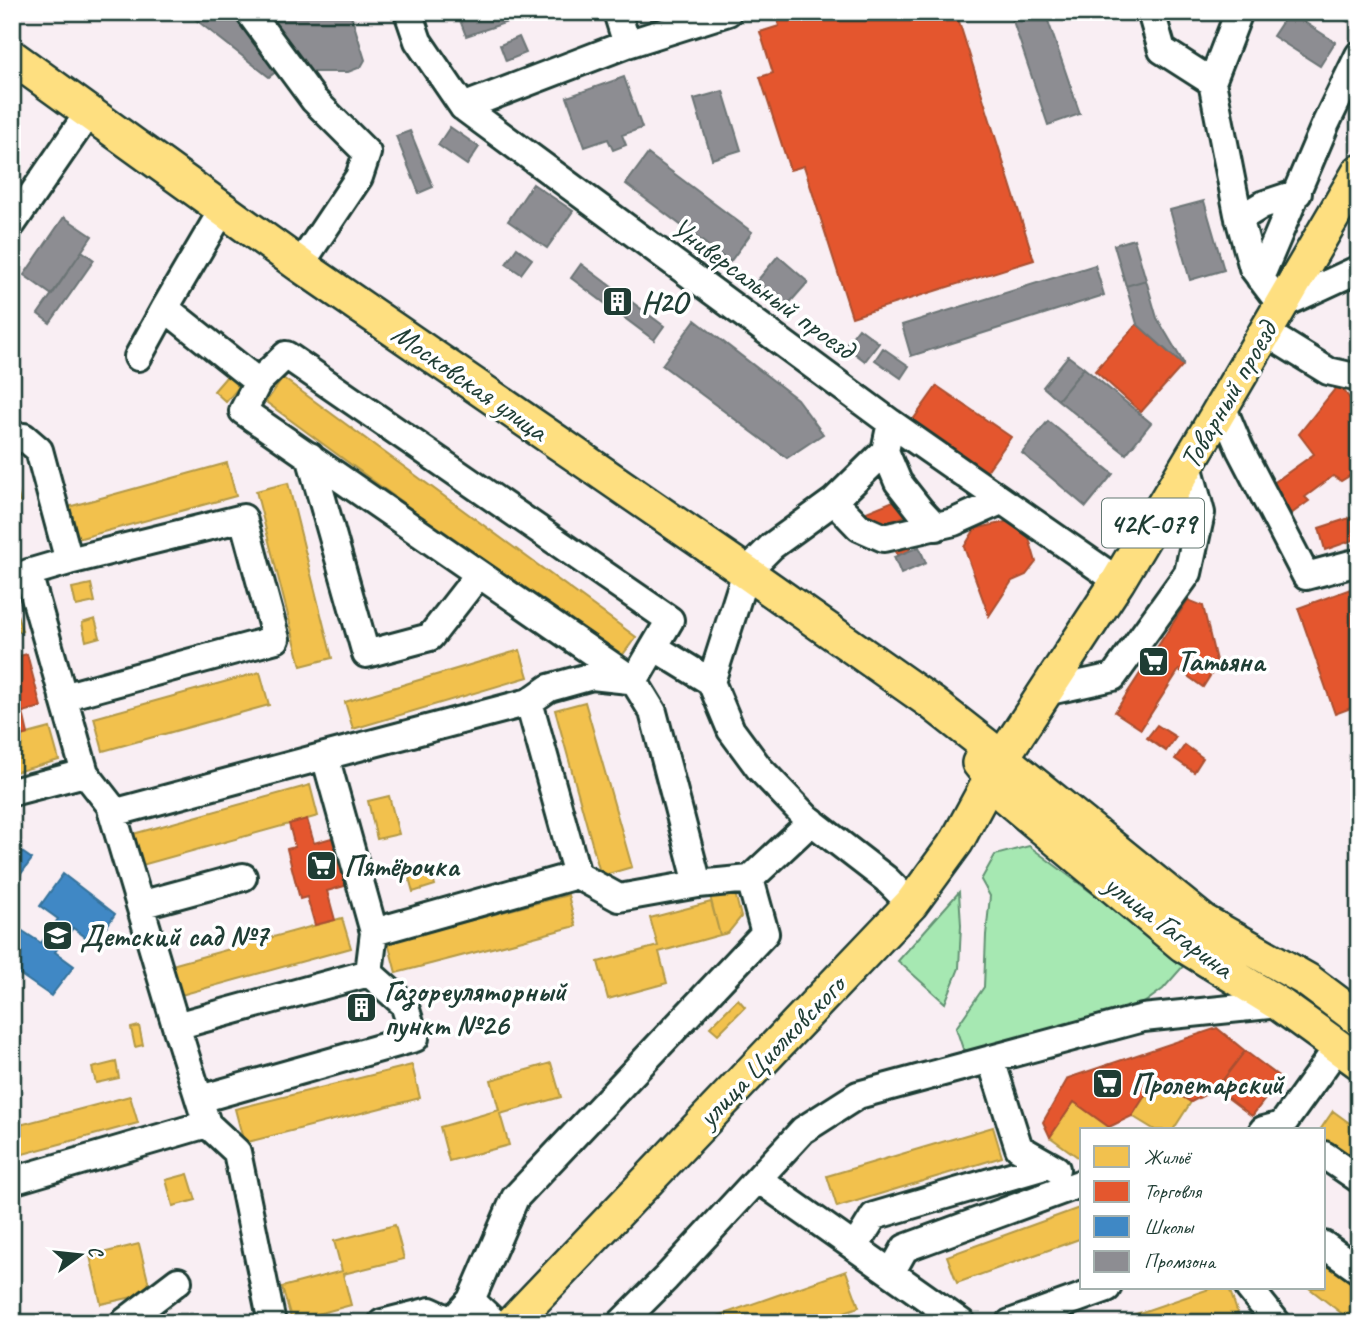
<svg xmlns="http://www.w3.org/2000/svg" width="1371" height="1335" font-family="Caveat,sans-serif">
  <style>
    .green { fill: #a6e8b2; stroke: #629273; stroke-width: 2 }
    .homes { fill: #f2c14e; stroke: #b39946; stroke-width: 2 }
    .shops { fill: #e4572e; stroke: #a94f30; stroke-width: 2 }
    .schools { fill: #3f88c5; stroke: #35729a; stroke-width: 2 }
    .industry { fill: #8d8d92; stroke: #6c7576; stroke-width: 2 }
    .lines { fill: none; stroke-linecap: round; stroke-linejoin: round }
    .minor-casing { stroke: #1f3d34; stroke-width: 32 }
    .major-casing { stroke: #1f3d34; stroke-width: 38 }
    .minor { stroke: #fff; stroke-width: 26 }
    .major { stroke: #fedf80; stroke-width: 33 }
    .labels { text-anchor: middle; stroke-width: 7; stroke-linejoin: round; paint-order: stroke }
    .shield { fill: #fff; stroke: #627771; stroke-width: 2 }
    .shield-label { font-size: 28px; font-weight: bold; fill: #1f3d34 }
    .street-label { font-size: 30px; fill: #1f3d34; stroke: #fff }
    .poi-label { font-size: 30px; font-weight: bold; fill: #1f3d34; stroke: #fff; text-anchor: start }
  </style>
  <rect width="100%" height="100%" fill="#f9eef3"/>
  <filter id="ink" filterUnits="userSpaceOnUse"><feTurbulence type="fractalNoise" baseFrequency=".0143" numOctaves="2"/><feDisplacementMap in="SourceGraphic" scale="14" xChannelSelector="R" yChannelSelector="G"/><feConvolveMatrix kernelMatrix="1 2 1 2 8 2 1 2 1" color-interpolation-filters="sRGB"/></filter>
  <g filter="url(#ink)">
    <path class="green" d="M1029,846L1186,963L1163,989L1137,1008L976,1055L963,1049L956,1028L984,987L986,935L990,896L981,880L995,855Z
      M959,892L961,925L959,968L945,1003L898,961Z"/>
    <path class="homes" d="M227,376L239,387L226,402L214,391Z
      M283,378L636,637L618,661L266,402Z
      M227,463L236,496L70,541L61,509Z
      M12,472L20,502L12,504Z
      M288,483L332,658L301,666L256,491Z
      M91,584L95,602L76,606L72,588Z
      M12,597L22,631L12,634Z
      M95,619L100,637L86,641L82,623Z
      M520,650L528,677L353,729L345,702Z
      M260,672L269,705L103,751L94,718Z
      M585,702L632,867L601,876L555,710Z
      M50,728L59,760L12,773V738Z
      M310,785L318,816L142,865L133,834Z
      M389,796L399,834L377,839L368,801Z
      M430,867L435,885L413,892L408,874Z
      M734,889L741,917L728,933L720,935L710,896Z
      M568,895L576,926L396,973L388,942Z
      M711,902L720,935L659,952L667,983L608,999L598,962L658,946L650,918Z
      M342,918L351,948L181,995L172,965Z
      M366,999L370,1014L355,1018L351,1003Z
      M738,999L745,1007L718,1034L710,1027Z
      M139,1026L143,1045L135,1047L131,1028Z
      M116,1062L119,1078L96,1083L92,1068Z
      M551,1063L561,1097L500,1114L509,1145L449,1161L440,1127L499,1110L491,1080Z
      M412,1065L420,1098L244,1143L235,1109Z
      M1155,1080L1191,1102L1173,1130H1155L1132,1116Z
      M130,1096L138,1123L12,1157V1127Z
      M1074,1102L1109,1127L1107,1130H1082V1160L1050,1137Z
      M1333,1111L1359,1130V1169L1324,1143V1130H1320Z
      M993,1127L1002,1157L837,1207L827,1176Z
      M188,1174L196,1200L173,1206L166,1180Z
      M1082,1207V1238L957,1283L947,1256Z
      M395,1225L404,1259L343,1274L351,1305L292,1321L282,1287L342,1271L334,1241Z
      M139,1244L151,1293L101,1304L90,1256Z
      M1324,1260L1359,1288V1323H1354L1309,1288H1324Z
      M846,1271L859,1307L841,1313L845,1323H829L827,1318L814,1323H698Z
      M1212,1288H1229L1238,1314L1211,1323H1110Z"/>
    <path class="shops" d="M775,12H956L1034,260L852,317L804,166L790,170L760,77L773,73L760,32L779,26Z
      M1137,324L1183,365L1141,412L1095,371Z
      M1339,384L1359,411V470L1341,481L1333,476L1305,497L1309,501L1291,514L1272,484L1314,454L1299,434Z
      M937,386L1011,437L984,475L910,424Z
      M903,497L910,514L897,519L910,551L898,556L884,524L871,530L864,513Z
      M1359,515V538L1325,550L1319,528Z
      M1009,521L1029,538L1036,562L1026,575L1012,581L989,616L964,547L975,529Z
      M1359,586V705L1335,714L1298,608Z
      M1188,600L1203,606L1217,665L1203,687L1179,670L1141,729L1115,712Z
      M27,654L41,707L23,712L28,734L14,738L12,730V658Z
      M1157,725L1176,737L1166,751L1147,738Z
      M1185,745L1203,758L1194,772L1175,759Z
      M307,819L314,843L342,835L355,883L327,891L335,920L315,925L307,897L300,899L287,849L295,847L289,824Z
      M1217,1028L1245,1051L1216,1089L1191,1102L1155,1080L1132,1116L1109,1127L1074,1102L1050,1137L1043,1122L1068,1078Z
      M1245,1051L1281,1078L1252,1116L1216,1089Z"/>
    <path class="schools" d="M12,845L32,859L12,886Z
      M63,874L115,914L95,944L73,928L55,952L74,966L51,996L12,969V924L41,943L58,919L40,906Z"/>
    <path class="industry" d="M186,12H239L281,68L269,77Z
      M261,12H350L365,60L361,67L348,72H305Z
      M457,12H537L466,36Z
      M648,12H686L652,23Z
      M1010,12H1045L1080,114L1048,125Z
      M1289,12L1335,42L1320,66L1273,36Z
      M1334,12H1356L1348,22Z
      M519,37L526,53L506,61L500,45Z
      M624,77L642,128L622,135L626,145L613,150L608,139L585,147L567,97Z
      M723,91L741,150L712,159L694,99Z
      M450,127L479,147L467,165L438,145Z
      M410,131L433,187L419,193L396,136Z
      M648,154L752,232L730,262L626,184Z
      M533,184L573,211L547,248L508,221Z
      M1204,201L1224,270L1190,280L1170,210Z
      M64,217L92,236L52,295L24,275Z
      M1134,239L1146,280L1126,286L1114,245Z
      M517,248L532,259L521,274L506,264Z
      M82,251L94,260L50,323L38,314Z
      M778,256L808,282L786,307L757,281Z
      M581,264L664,326L654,340L571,278Z
      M1095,265L1104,295L911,356L902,325Z
      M1146,280L1157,318L1183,362V365L1137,324L1126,286Z
      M695,320L797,399L823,434L787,458L662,365Z
      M859,328L879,343L865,361L845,346Z
      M883,348L909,366L901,378L875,360Z
      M1068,356L1084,368L1058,400L1043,387Z
      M1084,368L1151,423L1126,454L1058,400Z
      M1048,421L1113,474L1086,507L1022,453Z
      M919,547L926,563L901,574L894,557Z"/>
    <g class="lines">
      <defs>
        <path id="minor" d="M249,12L314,100L367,153L359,177L300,265
          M408,12L418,41L463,107L891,423L1118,581
          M617,12L627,44
          M1151,12L1162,50L1212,82L1238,214L1253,268L1281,305L1359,269
          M1212,82L1239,12
          M463,107L627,44L728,12
          M223,209L165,308L258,382
          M1239,219L1262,205L1298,193
          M12,224L89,112
          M1260,278L1326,123L1359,55
          M1265,332L1328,371L1359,378
          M138,357L165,308
          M1222,406L1240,449L1306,576L1351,564H1359
          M891,423L885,451L834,501L859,527L884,538L954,522L1001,501
          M12,441L24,437L39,450L69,561L28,573L85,773
          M885,451L898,482L920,510L936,527
          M310,456L366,654L430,637L479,574
          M654,647L711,682L731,730L759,768L807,818L886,879L911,904
          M634,681L670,620L286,355L258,382L243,411L634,681L653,712L698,884L750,879
          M711,682L746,572L772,546L834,501
          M1045,692L1113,677L1188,573L1201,513L1188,465
          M63,697L276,639L243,518L69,561
          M529,702L549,688L592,676L629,680
          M325,756L529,702L577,875L374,932
          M12,792L85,773L110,805L176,1026
          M113,813L325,756L374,932L369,973L176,1026L207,1124L237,1152L272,1323
          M577,875L619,898L698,884
          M140,905L243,877
          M991,1060L1019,1148L1056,1169
          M200,1099L415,1038L404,1004L369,973
          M1263,1130L1282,1125L1332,1055L1335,1046
          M1324,1155L1359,1179
          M758,1179L962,1323
          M12,1181L207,1124
          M1324,1245L1359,1270
          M855,1247L874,1216L1048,1165
          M891,1273L905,1248L1082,1183
          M1249,1288L1277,1323
          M471,1300L495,1323
          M123,1323L178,1281
          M382,1323L430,1311L452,1321
          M450,1323L471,1300L515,1198L765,933L750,879L812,821
          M621,1323L666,1278L803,1130L858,1095L1143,1018L1279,1004
          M1010,1323L1107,1288"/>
        <path id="major" d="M12,57L300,265L746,572L932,703L1002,758L1203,921L1307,980L1359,1019
          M979,763L1006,797L1183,945L1279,1004L1359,1062
          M512,1323L911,904L957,841L1002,758L1118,581L1207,432L1359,172"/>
      </defs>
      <use href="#minor" class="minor-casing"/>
      <use href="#major" class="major-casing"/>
      <use href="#minor" class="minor"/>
      <use href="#major" class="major"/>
    </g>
  </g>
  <defs>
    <symbol id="building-square" viewBox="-11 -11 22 22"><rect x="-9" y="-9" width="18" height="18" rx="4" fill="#1f3d34" stroke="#fff"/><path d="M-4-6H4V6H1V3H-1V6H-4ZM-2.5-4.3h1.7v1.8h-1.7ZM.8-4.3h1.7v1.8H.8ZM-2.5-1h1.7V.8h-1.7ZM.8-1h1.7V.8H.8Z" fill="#fff"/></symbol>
    <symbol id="supermarket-square" viewBox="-11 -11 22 22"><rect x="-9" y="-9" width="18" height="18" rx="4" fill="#1f3d34" stroke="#fff"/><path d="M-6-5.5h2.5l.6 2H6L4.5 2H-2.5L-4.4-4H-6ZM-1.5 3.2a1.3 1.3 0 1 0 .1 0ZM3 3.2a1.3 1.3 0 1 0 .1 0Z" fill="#fff"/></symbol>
    <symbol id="school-square" viewBox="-11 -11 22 22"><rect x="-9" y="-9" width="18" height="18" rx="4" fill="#1f3d34" stroke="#fff"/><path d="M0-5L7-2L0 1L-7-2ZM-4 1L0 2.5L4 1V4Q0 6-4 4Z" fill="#fff"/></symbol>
  </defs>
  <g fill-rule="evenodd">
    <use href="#building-square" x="600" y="284" width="35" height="35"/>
    <use href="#supermarket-square" x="1136" y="644" width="35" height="35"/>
    <use href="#supermarket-square" x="304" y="848" width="35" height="35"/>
    <use href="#school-square" x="40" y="918" width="35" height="35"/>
    <use href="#building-square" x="344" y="990" width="35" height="35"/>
    <use href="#supermarket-square" x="1090" y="1066" width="35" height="35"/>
  </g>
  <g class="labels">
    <rect class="shield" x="1102" y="498.5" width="102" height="49" rx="5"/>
    <g class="shield-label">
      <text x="1153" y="533">42К-079</text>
    </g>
    <g class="street-label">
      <text transform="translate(763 288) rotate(36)" y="10">Универсальный проезд</text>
      <text transform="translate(470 382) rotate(35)" y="10">Московская улица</text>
      <text transform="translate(1228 395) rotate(-60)" y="10">Товарный проезд</text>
      <text transform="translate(1169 926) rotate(37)" y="10">улица Гагарина</text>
      <text transform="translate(771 1051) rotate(-46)" y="10">улица Циолковского</text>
    </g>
    <g class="poi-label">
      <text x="641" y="312">Н2О</text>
      <text x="1177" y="671">Татьяна</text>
      <text x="344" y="876">Пятёрочка</text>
      <text x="80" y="946">Детский сад №7</text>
      <text x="384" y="1001">Газореуляторный<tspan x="384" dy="34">пункт №26</tspan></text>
      <text x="1131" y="1094">Пролетарский</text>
    </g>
  </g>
  <rect width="1371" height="1335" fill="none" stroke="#fff" stroke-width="42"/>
  <rect x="21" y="21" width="1329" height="1293" fill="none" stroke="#1f3d34" stroke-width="2.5" filter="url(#ink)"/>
  <rect x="1080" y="1128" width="245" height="161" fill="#ffffff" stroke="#a5b1ae" stroke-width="2"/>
  <rect x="1094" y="1146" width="35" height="21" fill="#f2c14e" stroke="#a5b1ae" stroke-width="2"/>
  <text x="1144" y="1164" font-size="21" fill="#1f3d34">Жильё</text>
  <rect x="1094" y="1181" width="35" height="21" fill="#e4572e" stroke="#a5b1ae" stroke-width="2"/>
  <text x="1144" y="1198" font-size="21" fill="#1f3d34">Торговля</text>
  <rect x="1094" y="1216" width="35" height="21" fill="#3f88c5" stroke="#a5b1ae" stroke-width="2"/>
  <text x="1144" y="1234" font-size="21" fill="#1f3d34">Школы</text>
  <rect x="1094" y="1251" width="35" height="21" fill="#8d8d92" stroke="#a5b1ae" stroke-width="2"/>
  <text x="1144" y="1268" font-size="21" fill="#1f3d34">Промзона</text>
  <g transform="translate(80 1255) rotate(75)" stroke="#ffffff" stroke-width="5" paint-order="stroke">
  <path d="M0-5L12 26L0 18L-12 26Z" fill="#1f3d34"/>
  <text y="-10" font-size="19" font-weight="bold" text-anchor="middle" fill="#1f3d34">С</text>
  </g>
</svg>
